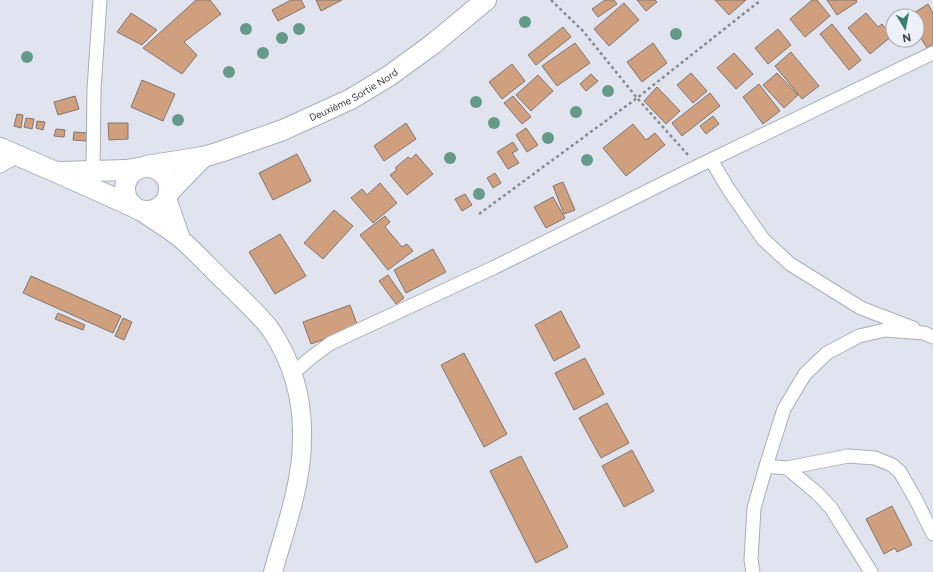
<svg xmlns="http://www.w3.org/2000/svg" width="933" height="572" font-family="Figtree,sans-serif">
  <style>
    .building { fill: #d0a07e; stroke: #7f766f }
    .lines { fill: none; stroke-linecap: round; stroke-linejoin: round }
    .street-casing { stroke: #abaeb9; stroke-width: 15 }
    .secondary-casing { stroke: #abaeb9; stroke-width: 20 }
    .primary-casing { stroke: #abaeb9; stroke-width: 22 }
    .path { stroke: #878990; stroke-width: 2.5; stroke-dasharray: 3 3; stroke-linecap: butt }
    .street { stroke: #fff; stroke-width: 13 }
    .secondary { stroke: #fff; stroke-width: 18 }
    .primary { stroke: #fff; stroke-width: 20 }
    .tree { fill: #659a89 }
    .labels { text-anchor: middle; stroke-width: 3; stroke-linejoin: round; paint-order: stroke }
    .street-label { font-size: 10px; fill: #3b3c41; stroke: #eef1fc }
  </style>
  <rect width="100%" height="100%" fill="#e1e4ef"/>
  <path class="building" d="M196,0H210L221,14L184,42L197,55L182,74L143,48Z
    M291,0H301L305,7L278,21L272,10Z
    M316,0H342L321,11Z
    M605,0H614L617,4L598,17L592,9Z
    M637,0H655L657,2L646,11Z
    M715,0H746L729,15Z
    M812,0H817L830,16L805,37L790,19Z
    M827,0H856L857,2L837,15Z
    M624,3L639,20L609,46L594,29Z
    M928,4L933,13V44L927,48L917,32V16H909Z
    M131,13L157,30L142,45L117,32Z
    M866,13L878,27L882,24L892,36L870,54L848,28Z
    M832,24L861,60L849,70L820,34Z
    M563,27L571,37L536,65L528,55Z
    M778,29L791,45L768,64L755,48Z
    M575,43L590,63L557,86L542,66Z
    M653,43L667,63L642,82L627,62Z
    M791,52L819,86L802,99L775,66Z
    M734,53L753,74L736,89L717,68Z
    M512,64L525,81L502,99L489,82Z
    M691,73L707,91L693,103L677,85Z
    M777,73L798,95L784,108L763,85Z
    M591,74L598,81L586,91L580,84Z
    M538,75L553,91L531,111L516,95Z
    M142,80L175,94L163,121L131,107Z
    M759,84L780,111L763,124L743,97Z
    M657,87L680,111L666,124L644,101Z
    M710,93L720,106L682,136L672,123Z
    M75,96L79,109L58,115L54,102Z
    M513,96L531,117L522,124L504,103Z
    M17,114L23,115L21,128L14,126Z
    M713,116L719,124L706,134L700,126Z
    M26,118L34,119L32,129L24,127Z
    M37,121L45,122L43,130L36,128Z
    M108,123H128V139L109,140Z
    M406,123L416,139L384,161L374,146Z
    M633,124L646,140L655,133L665,145L626,176L603,148Z
    M526,128L538,145L527,152L516,135Z
    M56,129L65,130L64,137L54,136Z
    M74,132L87,133L86,141L73,140Z
    M513,142L518,150L512,153L519,163L508,169L497,152Z
    M297,154L311,181L273,200L259,173Z
    M416,154L433,174L407,195L390,175L397,170L395,168L408,157L411,159Z
    M495,173L501,183L493,188L487,178Z
    M563,182L575,210L564,214L553,186Z
    M380,183L397,203L373,223L351,198L362,189L367,195Z
    M465,194L472,205L462,211L455,199Z
    M553,197L565,218L546,228L534,207Z
    M334,210L353,226L323,259L304,243Z
    M385,216L390,222L385,227L402,247L407,244L413,251L388,270L360,235Z
    M280,234L306,276L275,294L249,252Z
    M433,249L446,272L406,293L394,270Z
    M388,275L404,298L396,304L379,281Z
    M31,276L121,316L113,333L23,293Z
    M350,305L358,327L311,344L303,322Z
    M561,311L580,347L554,361L535,325Z
    M58,313L85,325L83,330L55,319Z
    M123,318L132,322L124,340L115,336Z
    M464,353L507,434L484,447L441,365Z
    M585,358L604,394L574,410L555,373Z
    M607,403L629,443L601,458L579,418Z
    M632,450L654,491L624,507L602,466Z
    M521,456L568,547L536,563L490,471Z
    M892,506L912,545L897,552L895,548L884,554L866,519Z"/>
  <g class="lines">
    <defs>
      <path id="street" d="M711,160L729,190L763,239L790,264L861,308L913,328
        M0,166L18,156
        M93,171L94,89L100,0
        M293,373L313,356L331,343L495,267L698,166L933,53
        M766,466L787,468L848,456L875,458L892,465L900,472L916,500L933,534
        M787,468L817,493L831,508L871,572
        M753,572L751,560L754,508L766,466L784,409L805,374L827,353L859,336L885,330L924,333L933,337"/>
      <path id="secondary" d="M167,198L181,239
        M139,210C153,220 169,229 182,240C197,253 210,268 225,282C239,296 260,315 271,330C293,363 303,400 302,439C302,484 285,529 273,572"/>
      <g id="primary">
        <path d="M0,148L56,172L132,206"/>
        <path id="s1" d="M146,166L203,157L220,152L283,130L351,99L389,76L433,44L486,0"/>
        <circle cx="147" cy="189" r="22"/>
        <path d="M60,172L126,170L138,168"/>
        <path d="M169,192L203,157"/>
      </g>
    </defs>
    <use href="#street" class="street-casing"/>
    <use href="#secondary" class="secondary-casing"/>
    <use href="#primary" class="primary-casing"/>
    <path class="path" d="M551,0L583,31L637,98L688,155
      M479,214L637,98L761,0"/>
    <use href="#street" class="street"/>
    <use href="#secondary" class="secondary"/>
    <use href="#primary" class="primary"/>
  </g>
  <g class="tree">
    <circle cx="525" cy="22" r="6"/>
    <circle cx="246" cy="29" r="6"/>
    <circle cx="299" cy="29" r="6"/>
    <circle cx="676" cy="34" r="6"/>
    <circle cx="282" cy="38" r="6"/>
    <circle cx="263" cy="53" r="6"/>
    <circle cx="27" cy="57" r="6"/>
    <circle cx="229" cy="72" r="6"/>
    <circle cx="608" cy="91" r="6"/>
    <circle cx="476" cy="102" r="6"/>
    <circle cx="576" cy="112" r="6"/>
    <circle cx="178" cy="120" r="6"/>
    <circle cx="494" cy="123" r="6"/>
    <circle cx="548" cy="138" r="6"/>
    <circle cx="450" cy="158" r="6"/>
    <circle cx="587" cy="160" r="6"/>
    <circle cx="479" cy="194" r="6"/>
  </g>
  <g class="labels">
    <g class="street-label">
      <text dy="4" stroke="none"><textPath href="#s1" startOffset="221">Deuxième Sortie Nord</textPath></text>
    </g>
  </g>
  <g transform="translate(905 28) rotate(170)"><circle r="19" fill="#eef1fc" stroke="#a6a9b1"/>
  <path d="M0-3L7 15L0 10L-7 15Z" fill="#3d7f6f"/>
  <text y="-6" font-size="11" font-weight="bold" text-anchor="middle" fill="#3b3c41">N</text>
  </g>
</svg>
